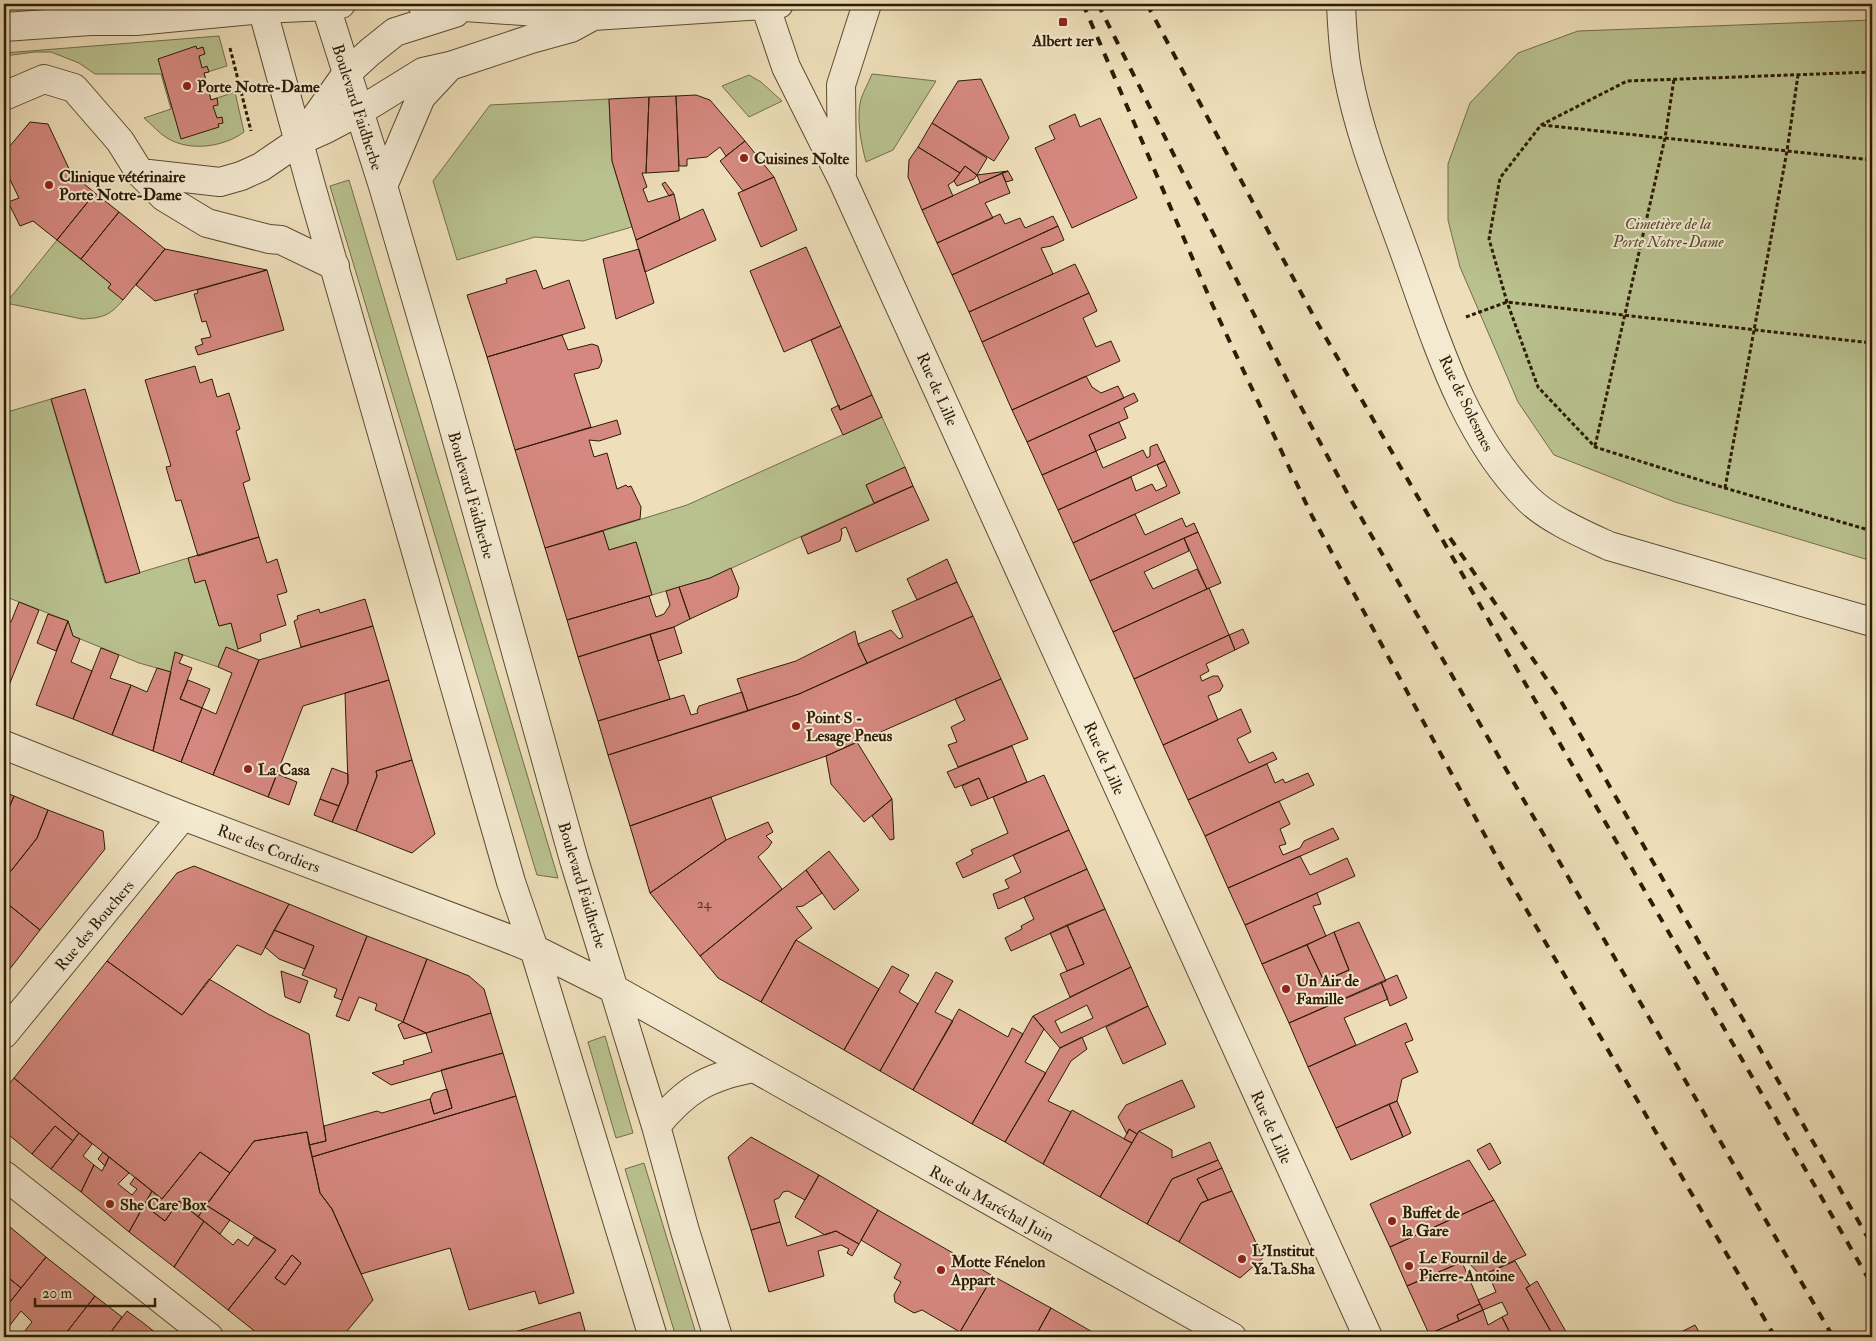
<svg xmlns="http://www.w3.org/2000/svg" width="1876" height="1341" font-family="'IM FELL Double Pica',serif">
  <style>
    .green { fill: #b9c18f; stroke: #736e4a }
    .building { fill: #d5887f; stroke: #2d1c05; fill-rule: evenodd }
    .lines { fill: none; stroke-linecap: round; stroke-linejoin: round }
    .minor-casing { stroke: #5d4d32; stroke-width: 30 }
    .path { stroke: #2d1c05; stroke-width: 3; stroke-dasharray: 4 2.5; stroke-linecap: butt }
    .minor { stroke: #f4ead2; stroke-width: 28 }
    .rail { stroke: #2d1c05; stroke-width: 4; stroke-dasharray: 9 9; stroke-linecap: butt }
    .poi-dot { fill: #8f2418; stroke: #f4ead2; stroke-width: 2 }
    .labels { text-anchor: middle; stroke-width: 4; stroke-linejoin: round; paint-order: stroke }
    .number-label { font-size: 14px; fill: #573724 }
    .poi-label { font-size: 16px; font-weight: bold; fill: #2d1c05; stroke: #f4ead2; text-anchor: start }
    .street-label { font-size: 16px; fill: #2d1c05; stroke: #f4ead2 }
    .park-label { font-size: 16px; font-style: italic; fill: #574e2e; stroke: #f4ead2 }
  </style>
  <rect width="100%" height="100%" fill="#eedfba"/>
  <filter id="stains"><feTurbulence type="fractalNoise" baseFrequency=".004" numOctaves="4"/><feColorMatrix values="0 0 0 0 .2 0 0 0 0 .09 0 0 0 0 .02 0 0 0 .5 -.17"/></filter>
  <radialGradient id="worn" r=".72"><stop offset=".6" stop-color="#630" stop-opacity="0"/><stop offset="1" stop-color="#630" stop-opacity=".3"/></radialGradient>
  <path class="green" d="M1872,20V561L1675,502L1554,455L1518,402L1460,267L1448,220V164L1470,103L1518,53L1578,31Z
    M219,36L227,66L204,73L211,100L235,92L244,132C224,147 190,152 167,138C159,133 151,124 144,118L171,109L161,74H95L79,63L51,52H35L4,56V53Z
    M872,74L936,81L893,150L866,162C861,143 856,118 861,99C864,90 869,82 872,74Z
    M749,75L761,82L782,101L749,117L722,86Z
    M609,99L612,161L632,227L583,241L535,237L457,260L433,181L490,105Z
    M349,180L558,878L537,875L330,186Z
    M57,240L111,284L108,288L123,300C110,316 102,318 82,319L6,303Z
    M51,399L105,583L188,558L205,580L219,626L231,623L238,649L237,652L226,648L218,667L175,652L171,672L139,663L73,636L68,621L4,596V413Z
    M882,417L905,467L866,485L874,503L710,578L652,595L636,542L609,550L603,531L687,505Z
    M605,1036L633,1133L616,1138L588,1042Z
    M644,1163L697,1337H676L625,1169Z"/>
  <path class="building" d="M196,46L197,49L203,47L205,54L199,56L202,68L207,66L209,72L204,73L211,100L217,98L218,105L213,106L217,118L222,117L223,123L218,124L219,127L181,139L158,59Z
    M981,79L1009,138L994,161L932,123L958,81Z
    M696,95L710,100L745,141L726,156L720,147L707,157L687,159V166H679L676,96Z
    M676,96L679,171L646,173L649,97Z
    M649,97L646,173H642L647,187L643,189L648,202L674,194L680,220L636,240L612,161L609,99Z
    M1075,114L1080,127L1100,118L1137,198L1072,228L1035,148L1055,139L1049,126Z
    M30,122L48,124L71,173L95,193L57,240L33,221L20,226L8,202L19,198L4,167V153Z
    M932,123L987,158L977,175L965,166L960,173L918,147Z
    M745,141L774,177L743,191L720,161Z
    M918,147L960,173L954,181L948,185L953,196L922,210L908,177L909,160Z
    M965,166L977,175L974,179L957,186L954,181Z
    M1008,171L1013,180L1006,182L1002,173Z
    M1008,171L980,183L977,175Z
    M1002,173L1010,193L985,203L993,218L937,243L922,210Z
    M774,177L797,230L761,247L738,193Z
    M665,182L674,194L669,196L662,184Z
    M95,193L119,212L81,259L57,240Z
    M703,209L716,240L645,272L636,240Z
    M119,212L165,249L123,300L108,288L111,284L81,259Z
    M1000,214L1005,224L1020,218L1025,228L1053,216L1058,226L952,275L937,243Z
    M1058,226L1064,240L1051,246L1041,248L1053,274L969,312L952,275Z
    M806,247L841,326L784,352L750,271Z
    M165,249L267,270L155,301L136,285Z
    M639,249L654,303L616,319L603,259Z
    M1075,264L1089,293L982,342L969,312Z
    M267,270L284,330L198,355L195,347L203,344L201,339L211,337L206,321L202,322L194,294L198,293L197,290Z
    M536,270L543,289L569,280L585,328L487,357L467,295L507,283L506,279Z
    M1089,293L1097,311L1083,318L1096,347L1111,341L1120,361L1012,410L982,342Z
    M841,326L872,395L840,410L811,340Z
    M562,335L568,350L592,344L598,346L602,361L599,368L574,374L591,427L515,450L487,357Z
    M195,366L200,383L212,379L217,397L229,393L240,429L236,431L250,480L243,483L259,537L198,556L181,500L176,501L166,467L171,466L145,380Z
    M1086,376L1092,387L1101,393L1118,386L1124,398L1027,442L1012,410Z
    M85,389L140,573L106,583L51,399Z
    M1134,393L1138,401L1124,408L1128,418L1089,435L1096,451L1042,475L1027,442Z
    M872,395L882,417L843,435L831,409L839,405L840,410Z
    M617,420L621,434L599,441L589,440L594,457L607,453L617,489L626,485L628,487L631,486L641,507L640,519L545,548L515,450Z
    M1119,422L1126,438L1096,451L1089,435Z
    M1157,444L1165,461L1058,510L1042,475L1096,451L1103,468L1143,450L1147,458L1150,456V447Z
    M1165,461L1180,493L1073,543L1058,510L1131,477L1136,491L1152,484L1156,491L1167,486L1157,465Z
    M905,467L913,486L874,503L866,485Z
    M913,486L929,520L856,552L846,527L841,529L842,533L840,541L808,554L801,537Z
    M1135,514L1145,535L1182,518L1186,527L1194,523L1198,532L1090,581L1073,543Z
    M603,531L609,550L636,542L652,595L567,620L545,548Z
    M1198,532L1221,583L1207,589L1184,538Z
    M259,537L267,563L277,559L287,592L277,595L286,625L260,634L261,641L238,649L231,623L219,626L205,580L195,583L188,558Z
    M1184,538L1189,551L1144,572L1153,589L1197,569L1207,589L1113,632L1090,581Z
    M947,559L957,582L917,600L907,579Z
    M731,568L739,588L737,597L690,619L679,587L710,578Z
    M957,582L973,616L867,663L858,644L891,630L899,639L903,637L892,611Z
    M679,587L690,619L674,627L578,657L567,620L649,596L656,617L664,614L670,605L666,591Z
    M1209,588L1229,635L1134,679L1113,632Z
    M365,599L373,626L301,647L294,621L298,619L297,616L319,609L320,613Z
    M19,602L39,610L6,693L4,692V619L11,622Z
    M48,614L68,621L56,651L37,643Z
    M973,616L1001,679L826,756L630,826L608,755L799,694Z
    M68,621L73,636L80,639L71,662L92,671L73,719L36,705Z
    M373,626L389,680L303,706L268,797L213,775L259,660Z
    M674,627L682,653L658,661L650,634Z
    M1243,629L1249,643L1235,650L1229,635Z
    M855,631L858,644L867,663L799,694L748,711L737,679L796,661Z
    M650,634L670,699L598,721L578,657Z
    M1229,635L1235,650L1206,664L1209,671L1200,676L1202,681L1213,676H1218L1223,686L1220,691L1208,696L1218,720L1163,745L1134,679Z
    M226,647L259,660L213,775L181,762L202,708L216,714L232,673L218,667Z
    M101,648L119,655L110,678L131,685L112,735L73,719Z
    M175,652L183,655L179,663L192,668L180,699L202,708L181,762L153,751Z
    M157,668L171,672L153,751L112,735L131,685L147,692Z
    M1001,679L1028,739L958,767L948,745L957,742L951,727L965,720L955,699Z
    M188,680L210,689L202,708L180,699Z
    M389,680L412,760L376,771L377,776L356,831L332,822L348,783L345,693Z
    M742,692L748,711L608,755L598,721L684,695L691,715L698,713L697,711L699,706Z
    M1241,709L1251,732L1237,739L1249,763L1273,752L1277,759L1188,800L1163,745Z
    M857,742L892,799L864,822L831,784L826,756Z
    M1012,746L1027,782L988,799L979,778L955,788L947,772Z
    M412,760L435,834L412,853L356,831L377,776L376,771Z
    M1267,764L1275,783L1283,779L1285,783L1308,773L1314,785L1205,836L1188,800Z
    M332,768L348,774V783L339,806L320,799Z
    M277,774L297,782L289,805L268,797Z
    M1044,775L1069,830L963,878L956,863L973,854L971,850L1008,833L993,797Z
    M979,778L988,799L971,806L962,786Z
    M4,792L14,796L4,820Z
    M14,796L48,810L37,838L11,871L4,868V820Z
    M711,797L726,840L650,893L630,826Z
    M320,799L339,806L332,822L314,815Z
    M892,799L894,839L890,840L872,816Z
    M1279,801L1290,824L1280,829L1286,844L1279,846L1283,855L1300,848L1304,841L1333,828L1339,839L1228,888L1205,836Z
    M48,810L103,831L105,849L40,930L4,901V868L11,871L37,838Z
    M768,822L773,832L766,836L772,842L768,848L758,857L782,889L700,956L650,893L726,840Z
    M1069,830L1087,869L998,909L993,894L1009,888L1005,880L1021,872L1013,855Z
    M829,851L859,890L834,910L806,870Z
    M1300,856L1310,875L1347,858L1355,876L1245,925L1228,888Z
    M194,866L289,904L261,955L237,945L182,1015L107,961L177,873Z
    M1087,869L1105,909L1011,951L1005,938L1022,929L1021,926L1034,919L1024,897Z
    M806,870L822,893L803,906L796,907L812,928L796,940L761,1002L718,978L700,956Z
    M1317,893L1321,904L1313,906L1326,936L1262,964L1245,925Z
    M4,901L40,930L9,970L4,965Z
    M289,904L367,936L342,1000L334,997L337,989L302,975L314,946L274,930Z
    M1105,909L1131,967L1070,997L1060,974L1084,964L1067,925Z
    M1359,922L1386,981L1289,1023L1262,964L1307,945L1324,981L1349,970L1334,932Z
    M1067,925L1084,964L1067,971L1050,933Z
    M274,930L314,946L305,969L279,959L265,947Z
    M1334,932L1349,970L1324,981L1307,945Z
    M367,936L427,959L403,1022L375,1010L377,1004L359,997L349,1021L336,1016Z
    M796,940L879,989L844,1050L761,1002Z
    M427,959L469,976L484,989L491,1013L426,1033L403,1022Z
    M107,961L182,1015L209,979L268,1014L309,1034L326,1141L309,1145L307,1132L254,1141L230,1173L200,1152L162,1199L79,1133L14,1078Z
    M892,966L909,975L899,992L918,1004L880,1071L844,1050Z
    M1131,967L1148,1006L1060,1048L1033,1016ZM1087,1005L1093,1018L1061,1033L1055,1021Z
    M281,971L308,981L300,1003L285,997Z
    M936,972L953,981L935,1012L953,1021L913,1090L880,1071Z
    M1397,975L1407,998L1390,1006L1381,982Z
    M1381,982L1388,999L1344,1018L1356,1045L1308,1067L1289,1023Z
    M1148,1006L1166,1044L1123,1064L1106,1027Z
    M959,1009L1008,1037L1012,1028L1023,1034L972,1124L913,1090Z
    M491,1013L503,1053L391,1085L372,1073L404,1064L403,1061L432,1052L426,1033Z
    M1033,1016L1044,1029L1025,1062L1046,1073L1005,1142L972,1124Z
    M403,1022L426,1033L404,1039L398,1025Z
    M1406,1023L1413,1040L1405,1043L1418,1072L1402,1079L1397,1101L1336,1128L1308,1067Z
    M1082,1037L1087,1049L1071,1061L1048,1101L1071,1112L1043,1164L1005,1142L1060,1048Z
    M503,1053L516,1096L312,1157L309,1145L326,1141L324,1126L377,1111L382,1113L430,1099L434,1114L452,1108L441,1070Z
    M14,1078L79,1133L73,1141L55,1126L32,1154L4,1131V1090Z
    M1182,1080L1195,1107L1139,1131L1137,1134L1129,1129L1127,1134L1118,1117L1126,1105Z
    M447,1089L452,1108L434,1114L430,1099L433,1093Z
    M516,1096L574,1293L539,1304L535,1291L469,1310L450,1248L361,1274L332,1209L320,1193L312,1157Z
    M1397,1101L1411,1133L1403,1137L1389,1104Z
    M1389,1104L1403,1137L1351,1160L1336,1128Z
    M1072,1110L1132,1143L1100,1197L1043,1164Z
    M55,1126L73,1141L51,1169L32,1154Z
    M1129,1129L1137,1134L1132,1143L1124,1139Z
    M1139,1131L1172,1150V1158L1210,1142L1218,1160L1172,1179L1147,1224L1100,1197Z
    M307,1132L320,1193L332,1209L373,1300L342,1337H262L228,1310L276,1250L206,1205L254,1141ZM292,1255L301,1263L285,1285L275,1278Z
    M79,1133L92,1144L83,1156L94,1165L81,1192L51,1169Z
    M751,1137L819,1175L805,1200L788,1191L783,1192L779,1198L774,1200L780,1222L751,1230L728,1157Z
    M1490,1143L1501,1163L1489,1170L1477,1150Z
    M103,1152L109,1157L105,1166L98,1159Z
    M200,1152L230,1173L198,1217L179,1201L165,1221L144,1205L152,1191L162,1199Z
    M109,1157L129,1173L118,1184L132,1195L137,1189L130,1184L135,1177L152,1191L129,1232L81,1192L94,1165L102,1171Z
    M1218,1160L1222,1168L1197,1179L1208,1200L1201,1203L1179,1242L1147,1224L1172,1179Z
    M1469,1160L1494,1200L1390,1247L1370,1204Z
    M1222,1168L1232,1191L1208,1200L1197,1179Z
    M819,1175L878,1210L859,1244L836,1231L825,1235L795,1217Z
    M1232,1191L1263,1258L1240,1278L1179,1242L1201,1203Z
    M1494,1200L1526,1255L1481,1276L1466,1260L1407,1286L1390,1247Z
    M179,1201L204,1221L174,1267L129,1232L144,1205L165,1221Z
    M206,1205L230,1220L220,1234L198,1217Z
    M878,1210L993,1276L960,1332L922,1310L914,1313L895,1302L894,1295L901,1282L894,1278L901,1264L861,1240Z
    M204,1221L233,1245L238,1239L248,1246L254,1237L276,1250L228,1310L174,1267Z
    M4,1222L46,1257L21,1288L4,1274Z
    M780,1222L787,1246L836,1231L859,1244L852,1256L847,1253L849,1249L841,1245L818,1251L824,1276L769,1292L751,1230Z
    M292,1255L301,1263L285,1285L275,1278Z
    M46,1257L95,1296L63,1337H20L32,1322L21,1311L4,1333V1299L5,1298L10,1302Z
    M1515,1261L1530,1286L1526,1288L1554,1337H1512L1502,1317L1508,1314L1502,1302L1483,1310L1478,1300L1496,1292L1488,1273Z
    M1462,1262L1480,1304L1457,1315L1459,1321L1429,1334L1407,1286Z
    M4,1274L21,1288L10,1302L5,1298L4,1299Z
    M993,1276L1051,1308L1035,1337H957Z
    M1537,1281L1569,1337H1554L1526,1288Z
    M95,1296L122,1317L107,1337H63Z
    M1480,1304L1483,1310L1459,1321L1457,1315Z
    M1051,1308L1101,1337H1035Z
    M1483,1310L1488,1325L1502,1317L1512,1337H1430L1429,1334Z
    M127,1311L142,1322L161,1337H107Z
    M580,1312L586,1334L573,1337H498Z
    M1695,1325L1702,1337H1672L1681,1332Z"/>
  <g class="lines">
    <defs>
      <path id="minor" d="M261,4L311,186L511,882L534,949L653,1337
        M325,4L383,186L445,397L574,860L656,1126L685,1231L718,1337
        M422,4L593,16L779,4
        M1341,4C1342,27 1343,52 1348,75C1360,139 1386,200 1408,262C1437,343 1465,436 1528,499C1548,519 1583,534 1609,546L1872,622
        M765,5L786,67L842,179L1368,1337
        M4,27L90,21H136L263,9L326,6L341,4
        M4,96L44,79L74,88L120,141L140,173L220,182L241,176L261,167L299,141L326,129L360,111L423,72L450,66L531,39L571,28L593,16
        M299,141L347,73L370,52L395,32L455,13
        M140,173L164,197L207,223L269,239L281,240L335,266
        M842,173L841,85L867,4
        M383,186L421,97L450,66
        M4,745L183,816L507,938L534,949L614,989L1232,1337
        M4,1034L183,816
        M656,1126C685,1090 707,1077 753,1068
        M4,1175L209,1337"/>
    </defs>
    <use href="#minor" class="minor-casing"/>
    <path class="path" d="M230,48L251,131
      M1872,72L1627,81L1541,125L1500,178L1489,239L1507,302L1538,387L1595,447L1725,488L1872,531
      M1542,125L1872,160
      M1466,317L1507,302L1872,343
      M1595,446L1665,138L1674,79
      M1725,488L1787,151L1798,75"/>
    <use href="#minor" class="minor"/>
    <path class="rail" d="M1083,4L1213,306L1312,516L1508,878L1775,1337
      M1098,4L1294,394L1351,500L1833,1337
      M1147,4L1314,317L1872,1285
      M1450,538L1499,609L1558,696L1872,1245"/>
  </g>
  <g class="poi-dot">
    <rect x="1058" y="17" width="10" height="10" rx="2.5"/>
    <circle cx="187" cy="86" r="5"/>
    <circle cx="744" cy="158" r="5"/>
    <circle cx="49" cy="185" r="5"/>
    <circle cx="796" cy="726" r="5"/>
    <circle cx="248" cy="769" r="5"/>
    <circle cx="1286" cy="989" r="5"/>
    <circle cx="110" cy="1204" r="5"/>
    <circle cx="1392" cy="1221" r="5"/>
    <circle cx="1242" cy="1259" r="5"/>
    <circle cx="1409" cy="1266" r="5"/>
    <circle cx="941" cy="1270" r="5"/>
  </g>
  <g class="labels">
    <g class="number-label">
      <text x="704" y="908">24</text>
    </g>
    <g class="poi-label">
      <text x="1063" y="46" text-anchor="middle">Albert 1er</text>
      <text x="197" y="92">Porte Notre-Dame</text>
      <text x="754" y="164">Cuisines Nolte</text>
      <text x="59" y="182">Clinique vétérinaire<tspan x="59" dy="18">Porte Notre-Dame</tspan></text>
      <text x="806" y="723">Point S -<tspan x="806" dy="18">Lesage Pneus</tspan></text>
      <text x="258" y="775">La Casa</text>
      <text x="1296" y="986">Un Air de<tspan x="1296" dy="18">Famille</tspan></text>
      <text x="120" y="1210">She Care Box</text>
      <text x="1402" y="1218">Buffet de<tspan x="1402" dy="18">la Gare</tspan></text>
      <text x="1252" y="1256">L'Institut<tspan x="1252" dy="18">Ya.Ta.Sha</tspan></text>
      <text x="1419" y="1263">Le Fournil de<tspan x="1419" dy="18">Pierre-Antoine</tspan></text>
      <text x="951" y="1267">Motte Fénelon<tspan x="951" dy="18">Appart</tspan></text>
    </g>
    <g class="street-label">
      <text transform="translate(358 107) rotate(72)" y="6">Boulevard Faidherbe</text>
      <text transform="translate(938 389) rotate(66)" y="6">Rue de Lille</text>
      <text transform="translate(1467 403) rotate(64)" y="6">Rue de Solesmes</text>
      <text transform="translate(472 495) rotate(74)" y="6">Boulevard Faidherbe</text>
      <text transform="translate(1105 758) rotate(66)" y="6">Rue de Lille</text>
      <text transform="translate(269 848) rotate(21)" y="6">Rue des Cordiers</text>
      <text transform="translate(583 885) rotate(73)" y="6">Boulevard Faidherbe</text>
      <text transform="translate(94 925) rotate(-50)" y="6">Rue des Bouchers</text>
      <text transform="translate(1272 1127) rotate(66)" y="6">Rue de Lille</text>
      <text transform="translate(992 1203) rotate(29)" y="6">Rue du Maréchal Juin</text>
    </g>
    <g class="park-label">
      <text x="1668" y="229">Cimetière de la<tspan x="1668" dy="18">Porte Notre-Dame</tspan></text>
    </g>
  </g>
  <rect width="1876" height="1341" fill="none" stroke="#eedfba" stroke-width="20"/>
  <rect x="5" y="5" width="1866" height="1331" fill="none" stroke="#2d1c05" stroke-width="2.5"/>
  <rect x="10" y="10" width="1856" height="1321" fill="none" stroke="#2d1c05"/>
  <path d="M35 1298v8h120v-8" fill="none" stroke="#2d1c05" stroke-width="2.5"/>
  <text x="42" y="1298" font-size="15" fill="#2d1c05" stroke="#f4ead2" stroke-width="4" paint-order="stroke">20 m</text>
  <rect width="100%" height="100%" filter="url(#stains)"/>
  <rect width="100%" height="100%" fill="url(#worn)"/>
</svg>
